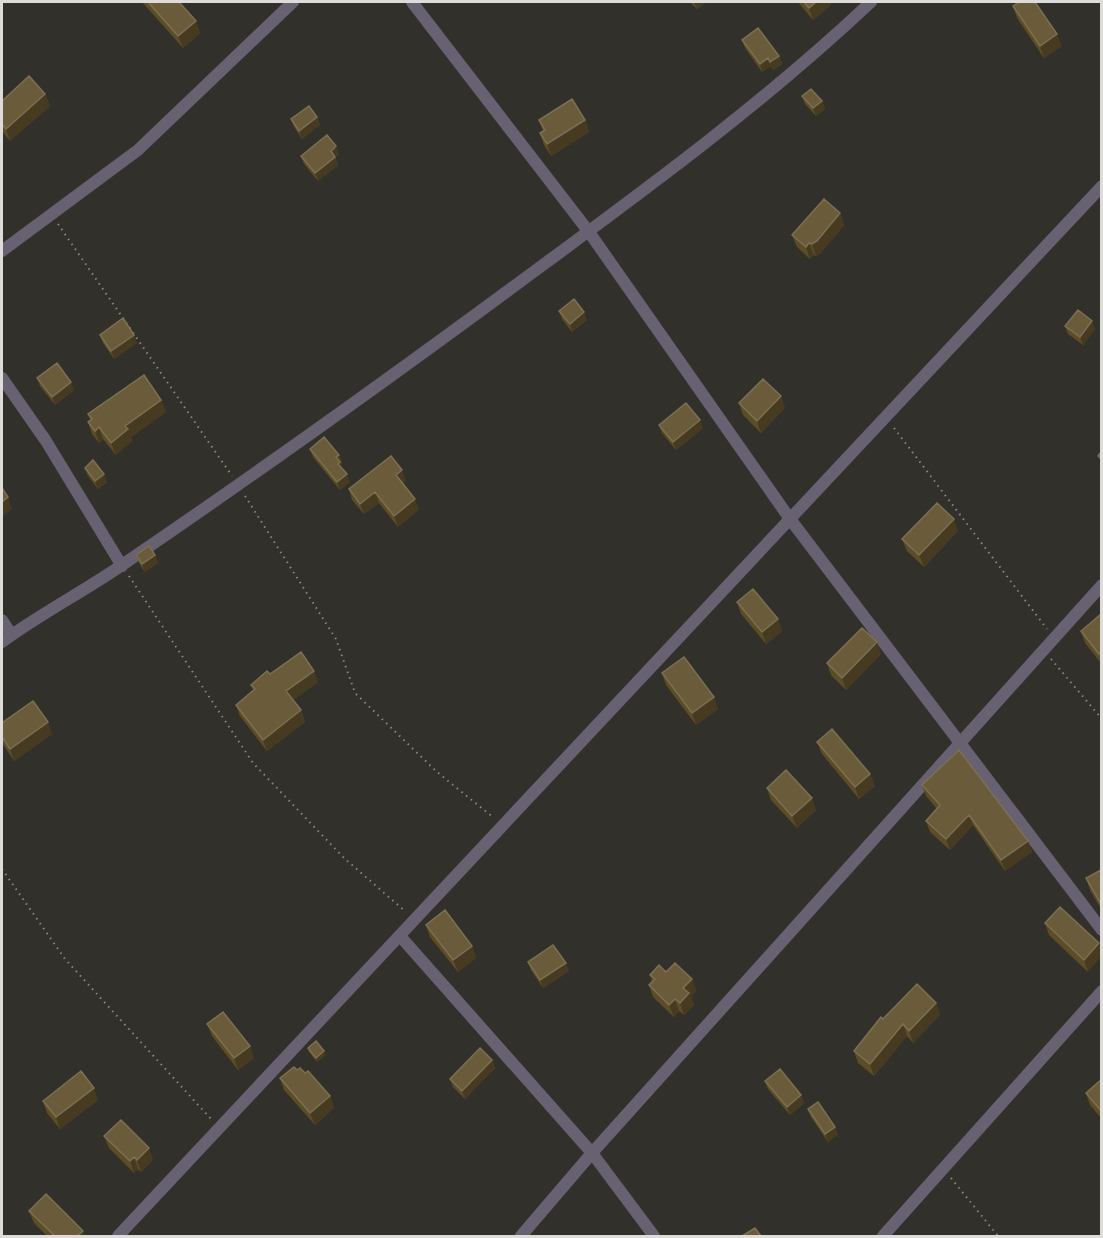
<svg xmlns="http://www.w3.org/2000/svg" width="1103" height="1238" font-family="'Titillium Web',sans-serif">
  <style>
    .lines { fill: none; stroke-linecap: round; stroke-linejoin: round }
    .path { stroke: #888783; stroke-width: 2; stroke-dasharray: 1.5 4.5; stroke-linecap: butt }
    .street { stroke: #676172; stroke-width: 12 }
    .wall { fill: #5d4d27 }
    .shaded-wall { fill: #463b21 }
    .building { fill: #6a5c3a; stroke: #7c7053; stroke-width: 1.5 }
  </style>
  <rect width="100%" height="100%" fill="#32302b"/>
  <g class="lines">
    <path class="path" d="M58,224L232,476
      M894,428L1047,629
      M245,496L336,639L355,693L437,772L494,818
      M129,576L253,763L344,858L406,912
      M1051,659L1102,719
      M2,869L65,959L211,1119
      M951,1178L998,1236"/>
    <path class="street" d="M412,2L589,232L790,519L1102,930
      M2,251L138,150L293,2
      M2,378L46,441L122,566
      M2,620L11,634
      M2,642C41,613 85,591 125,563C263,469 398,372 532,273C649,187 766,101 871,2
      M400,936L592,1153L654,1236
      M118,1236L1102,186
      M521,1236L592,1153L1102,585
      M883,1236L1102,991"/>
  </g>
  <path class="wall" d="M142,2H179L200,33L183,48Z
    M690,2H707L697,9Z
    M798,2H830L831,5L813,20Z
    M1013,6L1062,46L1044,58L1017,18Z
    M742,40L779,56L782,64L773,70L771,66L762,72L745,48Z
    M45,94L50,106L10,141L2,131V101Z
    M802,96L822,101L825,109L816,116L805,104Z
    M317,117L320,125L302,139L294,127L291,119Z
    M539,120H585L589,132L551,156L544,145L540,133L543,131Z
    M339,154L335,157L338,165L318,181L304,164L301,156Z
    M840,213L844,225L821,253L816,256L814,255L810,259L797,247L792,235Z
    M559,311L587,320L572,332L562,319Z
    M1065,326L1095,329L1083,345L1068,334Z
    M100,335L137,343L114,359L103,343Z
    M37,378L74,390L55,405L40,386Z
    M739,403L785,408L761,433L743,415Z
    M166,412L131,437L132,441L116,455L103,439L99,443L92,434L88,422L90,420L88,414Z
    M659,425L703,428L676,450L662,433Z
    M310,449L339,455L342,463L341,464L342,469L350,482L340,490L313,457Z
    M85,468L107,482L98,489L88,476Z
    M406,481L403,483L419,509L398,527L379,503L364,514L352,500L349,489Z
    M958,531L924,567L907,551L902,539Z
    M136,555H155L158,563L145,572L139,563Z
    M737,602L782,631L766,644L741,614Z
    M1101,614V663L1085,643L1081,631Z
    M881,654L846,690L831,675L827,663Z
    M662,673L718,709L696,725L666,685Z
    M270,674L318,682L293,700L301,710L305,722L267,751L240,716L236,705L253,690L251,685Z
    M2,723L52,734L14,761L2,743Z
    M817,742L870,774L875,786L859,799L822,754Z
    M922,785L1028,841L1032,852L1005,871L973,825L950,850L930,832L926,821L937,809L926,796Z
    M767,788L816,810L797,828L771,800Z
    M1101,870V909L1090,890L1086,878Z
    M1045,923L1099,943L1088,972L1049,935Z
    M426,925L472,946L476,958L458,972L430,937Z
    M528,962L569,971L543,988L531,970Z
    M666,972L692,979L696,991L691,996L694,1005L684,1015L679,1011L674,1017L653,997L649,985L652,982L650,975Z
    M936,1003L940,1015L913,1043L907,1036L874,1076L858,1063L854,1051L883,1019Z
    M207,1024L254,1058L238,1070L212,1036Z
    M308,1048L326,1055L317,1062L309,1052Z
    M492,1060L495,1068L465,1099L453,1087L450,1079Z
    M297,1070L305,1073L330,1096L334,1108L315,1125L284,1090L280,1078Z
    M1101,1080V1118L1090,1105L1086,1093Z
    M765,1081L801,1095L804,1103L790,1115L768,1089Z
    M98,1100L60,1129L47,1113L43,1101Z
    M808,1109L835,1127L838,1135L828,1142L811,1117Z
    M104,1136L153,1160L141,1172L138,1169L134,1173L109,1148Z
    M29,1211L85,1236H47L34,1223Z"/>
  <path class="shaded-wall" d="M694,2H707L697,9Z
    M816,2H830L831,5L813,20L809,8Z
    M196,21L200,33L183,48L178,36Z
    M1057,34L1062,46L1044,58L1040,46Z
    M779,56L782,64L773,70L770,62Z
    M768,58L771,66L762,72L760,64Z
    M45,94L50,106L10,141L6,129Z
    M822,101L825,109L816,116L813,108Z
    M317,117L320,125L302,139L299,131Z
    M585,120L589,132L551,156L547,144Z
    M336,146L339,154L335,157L338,165L318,181L315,173L331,151Z
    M840,213L844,225L821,253L816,256L812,244Z
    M809,243L814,255L810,259L806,247Z
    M584,312L587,320L572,332L570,324Z
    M1092,321L1095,329L1083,345L1080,337Z
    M134,335L137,343L114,359L111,351Z
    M71,382L74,390L55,405L52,397Z
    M781,396L785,408L761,433L757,421Z
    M161,400L166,412L131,437L132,441L116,455L111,443L125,426Z
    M700,420L703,428L676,450L673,442Z
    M99,427L103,439L99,443L95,431Z
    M339,455L342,463L341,464L343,470L341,472L336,457Z
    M402,470L406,481L400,486L396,475Z
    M104,474L107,482L98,489L95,481Z
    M347,474L350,482L340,490L337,482Z
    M375,492L379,503L364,514L360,504Z
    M8,497L12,509L2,517V502Z
    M415,499L419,509L398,527L394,516Z
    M954,519L958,531L924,567L919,555Z
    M155,555L158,563L145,572L142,564Z
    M778,619L782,631L766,644L762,632Z
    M877,642L881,654L846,690L842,678Z
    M314,671L318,682L290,702L286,691Z
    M714,697L718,709L696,725L692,713Z
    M301,710L305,722L267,751L263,740Z
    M48,722L52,734L14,761L10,749Z
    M870,774L875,786L859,799L855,787Z
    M812,798L816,810L797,828L792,816Z
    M969,815L973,825L950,850L946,839Z
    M1028,841L1032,852L1005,871L1001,860Z
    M1099,943L1101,950V957L1088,972L1084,960Z
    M472,946L476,958L458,972L453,960Z
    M566,963L569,971L543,988L540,980Z
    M692,979L696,991L691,996L694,1005L684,1015L680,1003L683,988Z
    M675,999L679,1011L674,1017L669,1005Z
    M936,1003L940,1015L913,1043L909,1031Z
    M903,1024L907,1036L874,1076L870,1064Z
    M250,1046L254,1058L238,1070L234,1058Z
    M324,1051L326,1055L317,1062L316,1058Z
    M492,1060L495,1068L465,1099L462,1091Z
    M94,1088L98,1100L60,1129L56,1117Z
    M801,1095L804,1103L790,1115L787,1107Z
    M330,1096L334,1108L315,1125L310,1113Z
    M835,1127L838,1135L828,1142L825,1134Z
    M149,1148L153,1160L141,1172L137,1160Z
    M134,1157L138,1169L134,1173L130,1161Z
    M83,1231L85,1236H77Z"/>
  <path class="building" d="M148,2H179L196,21L178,36Z
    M804,2H816L809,8Z
    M1019,2H1035L1057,34L1040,46L1013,6Z
    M758,28L779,56L770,62L768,58L760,64L742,40Z
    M29,76L45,94L6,129L2,124V101Z
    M811,89L822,101L813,108L802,96Z
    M572,99L585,120L547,144L540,133L545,130L539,120Z
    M309,106L317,117L299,131L291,119Z
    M327,135L336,146L331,151L335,157L315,173L301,156Z
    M824,199L840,213L817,241L812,244L809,243L806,247L792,235Z
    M574,299L584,312L570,324L559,311Z
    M1078,310L1092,321L1080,337L1065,326Z
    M123,318L134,335L111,351L100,335Z
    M57,363L71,382L52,397L37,378Z
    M144,375L161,400L125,426L128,429L111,443L99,427L95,431L88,422L92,419L88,414Z
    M763,379L781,396L757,421L739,403Z
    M686,403L700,420L673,442L659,425Z
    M324,437L339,455L336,457L340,462L338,464L347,474L337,482L310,449Z
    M1101,452V459L1098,456Z
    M391,456L402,470L396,475L415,499L394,516L375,492L360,504L349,489Z
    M93,460L104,474L95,481L85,468Z
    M2,488L8,497L2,502Z
    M937,503L954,519L919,555L902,539Z
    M149,546L155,555L142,564L136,555Z
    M753,589L778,619L762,632L737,602Z
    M1101,614V652L1099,654L1081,631Z
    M862,628L877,642L842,678L827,663Z
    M301,652L314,671L286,691L301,710L263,740L236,705L255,689L251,685L267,671L270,674Z
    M684,657L714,697L692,713L662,673Z
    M33,701L48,722L10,749L2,737V723Z
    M832,729L870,774L855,787L817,742Z
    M959,750L1028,841L1001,860L969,815L946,839L926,821L940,805L922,785Z
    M786,770L812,798L792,816L767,788Z
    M1101,870V904L1086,878Z
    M1060,907L1099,943L1084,960L1045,923Z
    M445,910L472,946L453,960L426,925Z
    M553,945L566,963L540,980L528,962Z
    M675,963L692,979L683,988L689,993L680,1003L675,999L669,1005L649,985L655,979L650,975L659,965L666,972Z
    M917,984L936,1003L909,1031L903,1024L870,1064L854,1051L881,1017L883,1019Z
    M223,1012L250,1046L234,1058L207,1024Z
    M316,1041L324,1051L316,1058L308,1048Z
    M480,1048L492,1060L462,1091L450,1079Z
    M294,1067L297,1070L300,1068L305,1073L308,1071L330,1096L310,1113L280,1078Z
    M780,1069L801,1095L787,1107L765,1081Z
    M81,1071L94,1088L56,1117L43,1101Z
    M1101,1080V1111L1086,1093Z
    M818,1102L835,1127L825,1134L808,1109Z
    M121,1120L149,1148L137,1160L134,1157L130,1161L104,1136Z
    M46,1194L83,1231L77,1236H55L29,1211Z
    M755,1228L761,1236H742Z"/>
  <rect width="1103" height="1238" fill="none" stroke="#dddcd9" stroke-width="6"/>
</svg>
